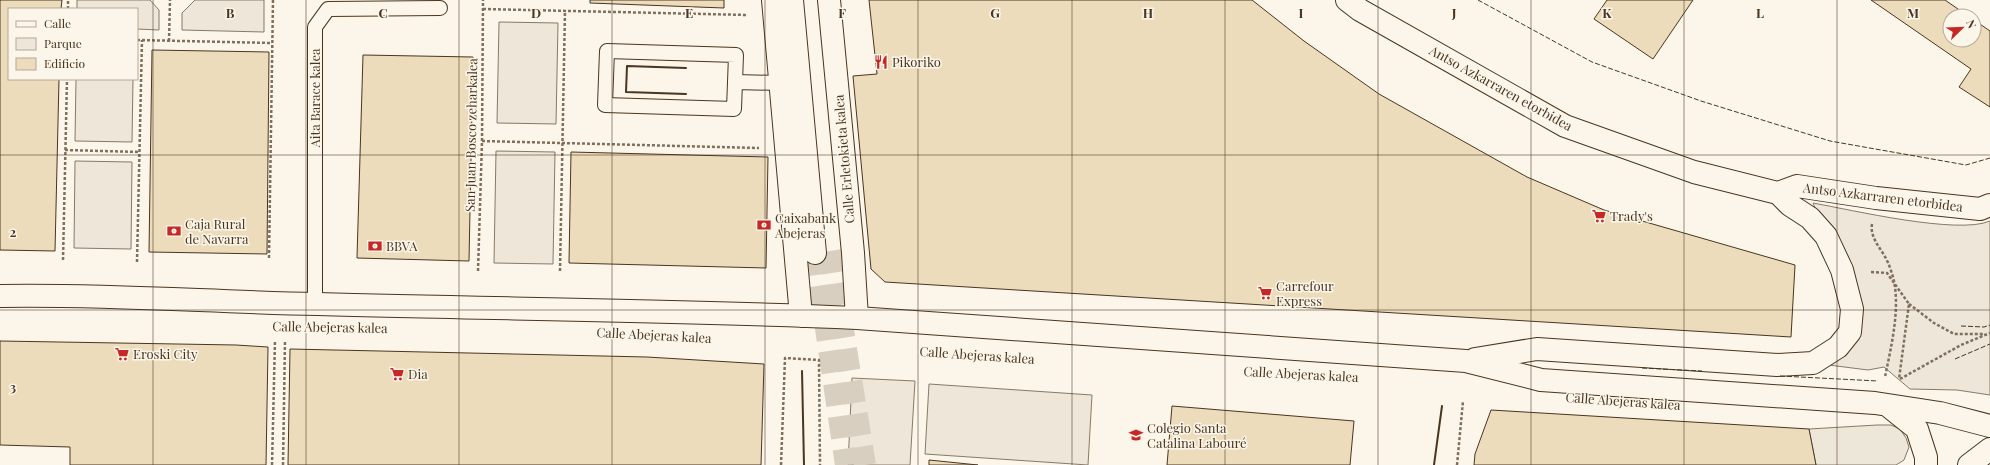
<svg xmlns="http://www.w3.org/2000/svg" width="1990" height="465" font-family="'Playfair Display',serif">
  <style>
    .green { fill: #ede6d9; stroke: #887966 }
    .parking { fill: #ede7d9; stroke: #887966 }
    .building { fill: #ecdcbc; stroke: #4a3520 }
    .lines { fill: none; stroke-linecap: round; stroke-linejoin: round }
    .secondary-tunnel { stroke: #d8cfc1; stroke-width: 22; stroke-dasharray: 22 11; stroke-linecap: butt }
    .lane-casing { stroke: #4a3520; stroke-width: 16 }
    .secondary-casing { stroke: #4a3520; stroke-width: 24 }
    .path { stroke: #7f6f5c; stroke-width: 2.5; stroke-dasharray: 3 2; stroke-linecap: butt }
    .lane { stroke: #fbf6e9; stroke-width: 14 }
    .secondary { stroke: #fbf6e9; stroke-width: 22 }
    .fence { stroke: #4a3520; stroke-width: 1; stroke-dasharray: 5 2; stroke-linecap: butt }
    .wall { stroke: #4a3520; stroke-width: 2 }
    .grid { fill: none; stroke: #4a3520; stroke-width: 1; stroke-opacity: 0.55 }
    .labels { text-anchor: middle; stroke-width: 3; stroke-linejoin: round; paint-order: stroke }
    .poi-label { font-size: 13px; fill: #4a3520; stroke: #fbf6e9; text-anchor: start }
    .street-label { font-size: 13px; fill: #4a3520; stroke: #fbf6e9 }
    .grid-label { font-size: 13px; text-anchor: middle; font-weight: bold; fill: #4a3520; stroke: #fbf6e9; stroke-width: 3; stroke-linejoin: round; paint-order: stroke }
  </style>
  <rect width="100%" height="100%" fill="#fbf6e9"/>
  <path class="green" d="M77,0H150L159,10V30L137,29V9H77Z
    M195,0H264V32L182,30V13Z
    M499,22L558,23L556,124L497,123Z
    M76,79H133L132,142L75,141Z
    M496,151L555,152L553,264L494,263Z
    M75,161L132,162L131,249L74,248Z
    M1813,203C1852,210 1958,235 1990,221V395L1957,390L1910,389L1884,367L1868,370L1813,363L1838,347L1852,309L1842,270Z
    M852,378L915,381L910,465H848Z
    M929,384L1092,395L1088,465L925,454Z"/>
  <path class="parking" d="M1877,425H1891L1900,429L1906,438L1909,447L1904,460L1896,465H1816L1809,429Z"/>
  <path class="building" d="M0,0H62L61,9H9V79H59L55,251L0,250Z
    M590,0H724V8L590,3Z
    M869,0H1252L1304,41L1379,94L1527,177L1604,210L1795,265L1791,337L885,282L871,269L853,76L877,74Z
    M1607,0H1693L1653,59L1594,19Z
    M1871,0H1945L1968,16H1950V40H1974V20L1990,31V107L1959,87L1971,69Z
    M152,50L269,52L267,254L149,252Z
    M363,55L473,57L469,261L357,258Z
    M571,152L768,157L766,268L569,263Z
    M0,341L236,345L268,347L266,465H70V447L0,445Z
    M290,349L647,357L764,364L761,465H288Z
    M1172,406L1354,421L1350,465H1167Z
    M1491,410L1809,429L1816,465H1474L1475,454Z
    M929,460L978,465H929Z"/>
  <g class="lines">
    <path class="secondary-tunnel" d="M830,251L865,465
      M815,253L846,465"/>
    <defs>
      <path id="lane" d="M735,82L736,55L607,51L605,105L734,109L735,82L781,83
        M315,304V27L328,9L440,8"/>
      <path id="secondary" d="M773,0L801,316
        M792,0L815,253
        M829,0L853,253L857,318
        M1347,0L1360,10L1565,126L1694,172L1778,193L1790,205L1810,218L1826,236L1842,270L1852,309L1850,332L1838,347L1813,363L1777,365L1537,349L1475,359
        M1778,193L1797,186L1876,198L1980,209L1990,205
        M0,296C106,294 212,302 318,304C498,309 677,310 857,318L1466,361L1541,380L1875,403L1940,413L1990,426
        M1887,405L1917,429L1926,457V465
        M1969,465L1990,449"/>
    </defs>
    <use href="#lane" class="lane-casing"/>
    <use href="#secondary" class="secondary-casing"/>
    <path class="path" d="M68,9V0
      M483,9L748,15
      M137,40L272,43
      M169,41L170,0
      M482,141L759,148
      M65,150L140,152
      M1872,224C1870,236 1878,245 1884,255C1889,263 1892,273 1894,281C1900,311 1891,347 1885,377
      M269,258L273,0
      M63,260L67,79
      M137,262L142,40
      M478,271L482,141L483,0
      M560,271L565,10
      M1871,272L1887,273L1909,304L1899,379
      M1909,304L1934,323L1954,334H1985
      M1900,379L1961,345L1990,333
      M272,465L275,340
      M283,465L285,340
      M781,465L785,358L819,360L820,465
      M1457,465L1463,401"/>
    <use href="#lane" class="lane"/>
    <use href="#secondary" class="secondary"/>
    <path class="fence" d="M1478,0L1592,62L1701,101L1830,141L1966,165L1990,158
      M1961,326L1984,327L1990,325
      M1955,359L1990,344
      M1642,368L1702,371
      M1780,376L1878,381"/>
    <path class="wall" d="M686,94L626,92L627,66L686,68
      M802,371L804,465
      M1434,465L1442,406"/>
  </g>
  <path class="grid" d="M153,0V465M306,0V465M459,0V465M612,0V465M765,0V465M918,0V465M1072,0V465M1225,0V465M1378,0V465M1531,0V465M1684,0V465M1837,0V465M0,155H1990M0,310H1990"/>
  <defs>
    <symbol id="restaurant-bare" viewBox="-9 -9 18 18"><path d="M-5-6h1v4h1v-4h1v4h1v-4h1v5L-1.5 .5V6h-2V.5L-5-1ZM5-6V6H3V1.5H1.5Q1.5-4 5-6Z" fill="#c62828" stroke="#fbf6e9" stroke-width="2.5" paint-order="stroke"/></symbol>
    <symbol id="supermarket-bare" viewBox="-9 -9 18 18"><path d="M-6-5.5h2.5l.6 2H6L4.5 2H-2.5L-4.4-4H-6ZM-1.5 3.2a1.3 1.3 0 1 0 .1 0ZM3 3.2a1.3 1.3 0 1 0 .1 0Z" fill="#c62828" stroke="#fbf6e9" stroke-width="2.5" paint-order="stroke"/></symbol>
    <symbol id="bank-bare" viewBox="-9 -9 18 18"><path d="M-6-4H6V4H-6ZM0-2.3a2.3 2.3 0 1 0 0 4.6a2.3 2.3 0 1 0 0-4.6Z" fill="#c62828" stroke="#fbf6e9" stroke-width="2.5" paint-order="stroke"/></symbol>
    <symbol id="school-bare" viewBox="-9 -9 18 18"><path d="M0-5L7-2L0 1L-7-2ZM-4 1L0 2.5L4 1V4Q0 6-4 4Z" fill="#c62828" stroke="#fbf6e9" stroke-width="2.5" paint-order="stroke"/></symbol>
  </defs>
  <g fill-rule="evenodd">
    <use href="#restaurant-bare" x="871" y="52" width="20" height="20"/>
    <use href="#supermarket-bare" x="1589" y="206" width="20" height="20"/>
    <use href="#bank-bare" x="754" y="215" width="20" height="20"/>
    <use href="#bank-bare" x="164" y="221" width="20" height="20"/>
    <use href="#bank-bare" x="365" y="236" width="20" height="20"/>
    <use href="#supermarket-bare" x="1255" y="283" width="20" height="20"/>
    <use href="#supermarket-bare" x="112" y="344" width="20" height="20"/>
    <use href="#supermarket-bare" x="387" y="364" width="20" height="20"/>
    <use href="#school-bare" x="1126" y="425" width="20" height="20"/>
  </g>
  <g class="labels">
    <g class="poi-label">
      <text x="892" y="67">Pikoriko</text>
      <text x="1610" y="221">Trady's</text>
      <text x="775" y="223">Caixabank<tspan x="775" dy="15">Abejeras</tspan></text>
      <text x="185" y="229">Caja Rural<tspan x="185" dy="15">de Navarra</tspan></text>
      <text x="386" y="251">BBVA</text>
      <text x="1276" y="291">Carrefour<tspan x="1276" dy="15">Express</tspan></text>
      <text x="133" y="359">Eroski City</text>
      <text x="408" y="379">Dia</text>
      <text x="1147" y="433">Colegio Santa<tspan x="1147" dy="15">Catalina Labouré</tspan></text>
    </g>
    <g class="street-label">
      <text transform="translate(1501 88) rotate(29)" y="5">Antso Azkarraren etorbidea</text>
      <text transform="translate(315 98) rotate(-90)" y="5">Aita Barace kalea</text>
      <text transform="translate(471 135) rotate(-89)" y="5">San Juan Bosco zeharkalea</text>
      <text transform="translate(844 159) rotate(-95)" y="5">Calle Erletokieta kalea</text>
      <text transform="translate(1883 197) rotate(7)" y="5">Antso Azkarraren etorbidea</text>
      <text transform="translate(330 327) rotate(1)" y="5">Calle Abejeras kalea</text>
      <text transform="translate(654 335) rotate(3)" y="5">Calle Abejeras kalea</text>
      <text transform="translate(977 355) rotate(4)" y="5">Calle Abejeras kalea</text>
      <text transform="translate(1301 374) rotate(3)" y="5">Calle Abejeras kalea</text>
      <text transform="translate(1623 401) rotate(4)" y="5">Calle Abejeras kalea</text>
    </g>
  </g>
  <g class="grid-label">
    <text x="230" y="18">B</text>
    <text x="383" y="18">C</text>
    <text x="536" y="18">D</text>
    <text x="689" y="18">E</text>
    <text x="842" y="18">F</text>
    <text x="995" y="18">G</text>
    <text x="1148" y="18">H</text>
    <text x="1301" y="18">I</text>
    <text x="1454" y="18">J</text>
    <text x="1607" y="18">K</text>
    <text x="1760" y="18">L</text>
    <text x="1913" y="18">M</text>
    <text x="13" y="237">2</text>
    <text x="13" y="392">3</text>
  </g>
  <rect x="8" y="8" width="130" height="72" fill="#fbf6e9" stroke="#b4a999"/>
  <rect x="16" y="21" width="20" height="6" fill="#fbf6e9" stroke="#b4a999"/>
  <text x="44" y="28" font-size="12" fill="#4a3520">Calle</text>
  <rect x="16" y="38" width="20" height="12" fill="#ede6d9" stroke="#b4a999"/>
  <text x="44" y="48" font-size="12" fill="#4a3520">Parque</text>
  <rect x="16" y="58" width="20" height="12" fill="#ecdcbc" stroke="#b4a999"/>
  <text x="44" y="68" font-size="12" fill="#4a3520">Edificio</text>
  <g transform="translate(1962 28) rotate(67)"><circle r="19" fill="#fbf6e9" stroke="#b4a999"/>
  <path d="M0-3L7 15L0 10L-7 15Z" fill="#c62828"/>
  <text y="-6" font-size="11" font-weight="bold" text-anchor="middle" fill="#4a3520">N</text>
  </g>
</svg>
